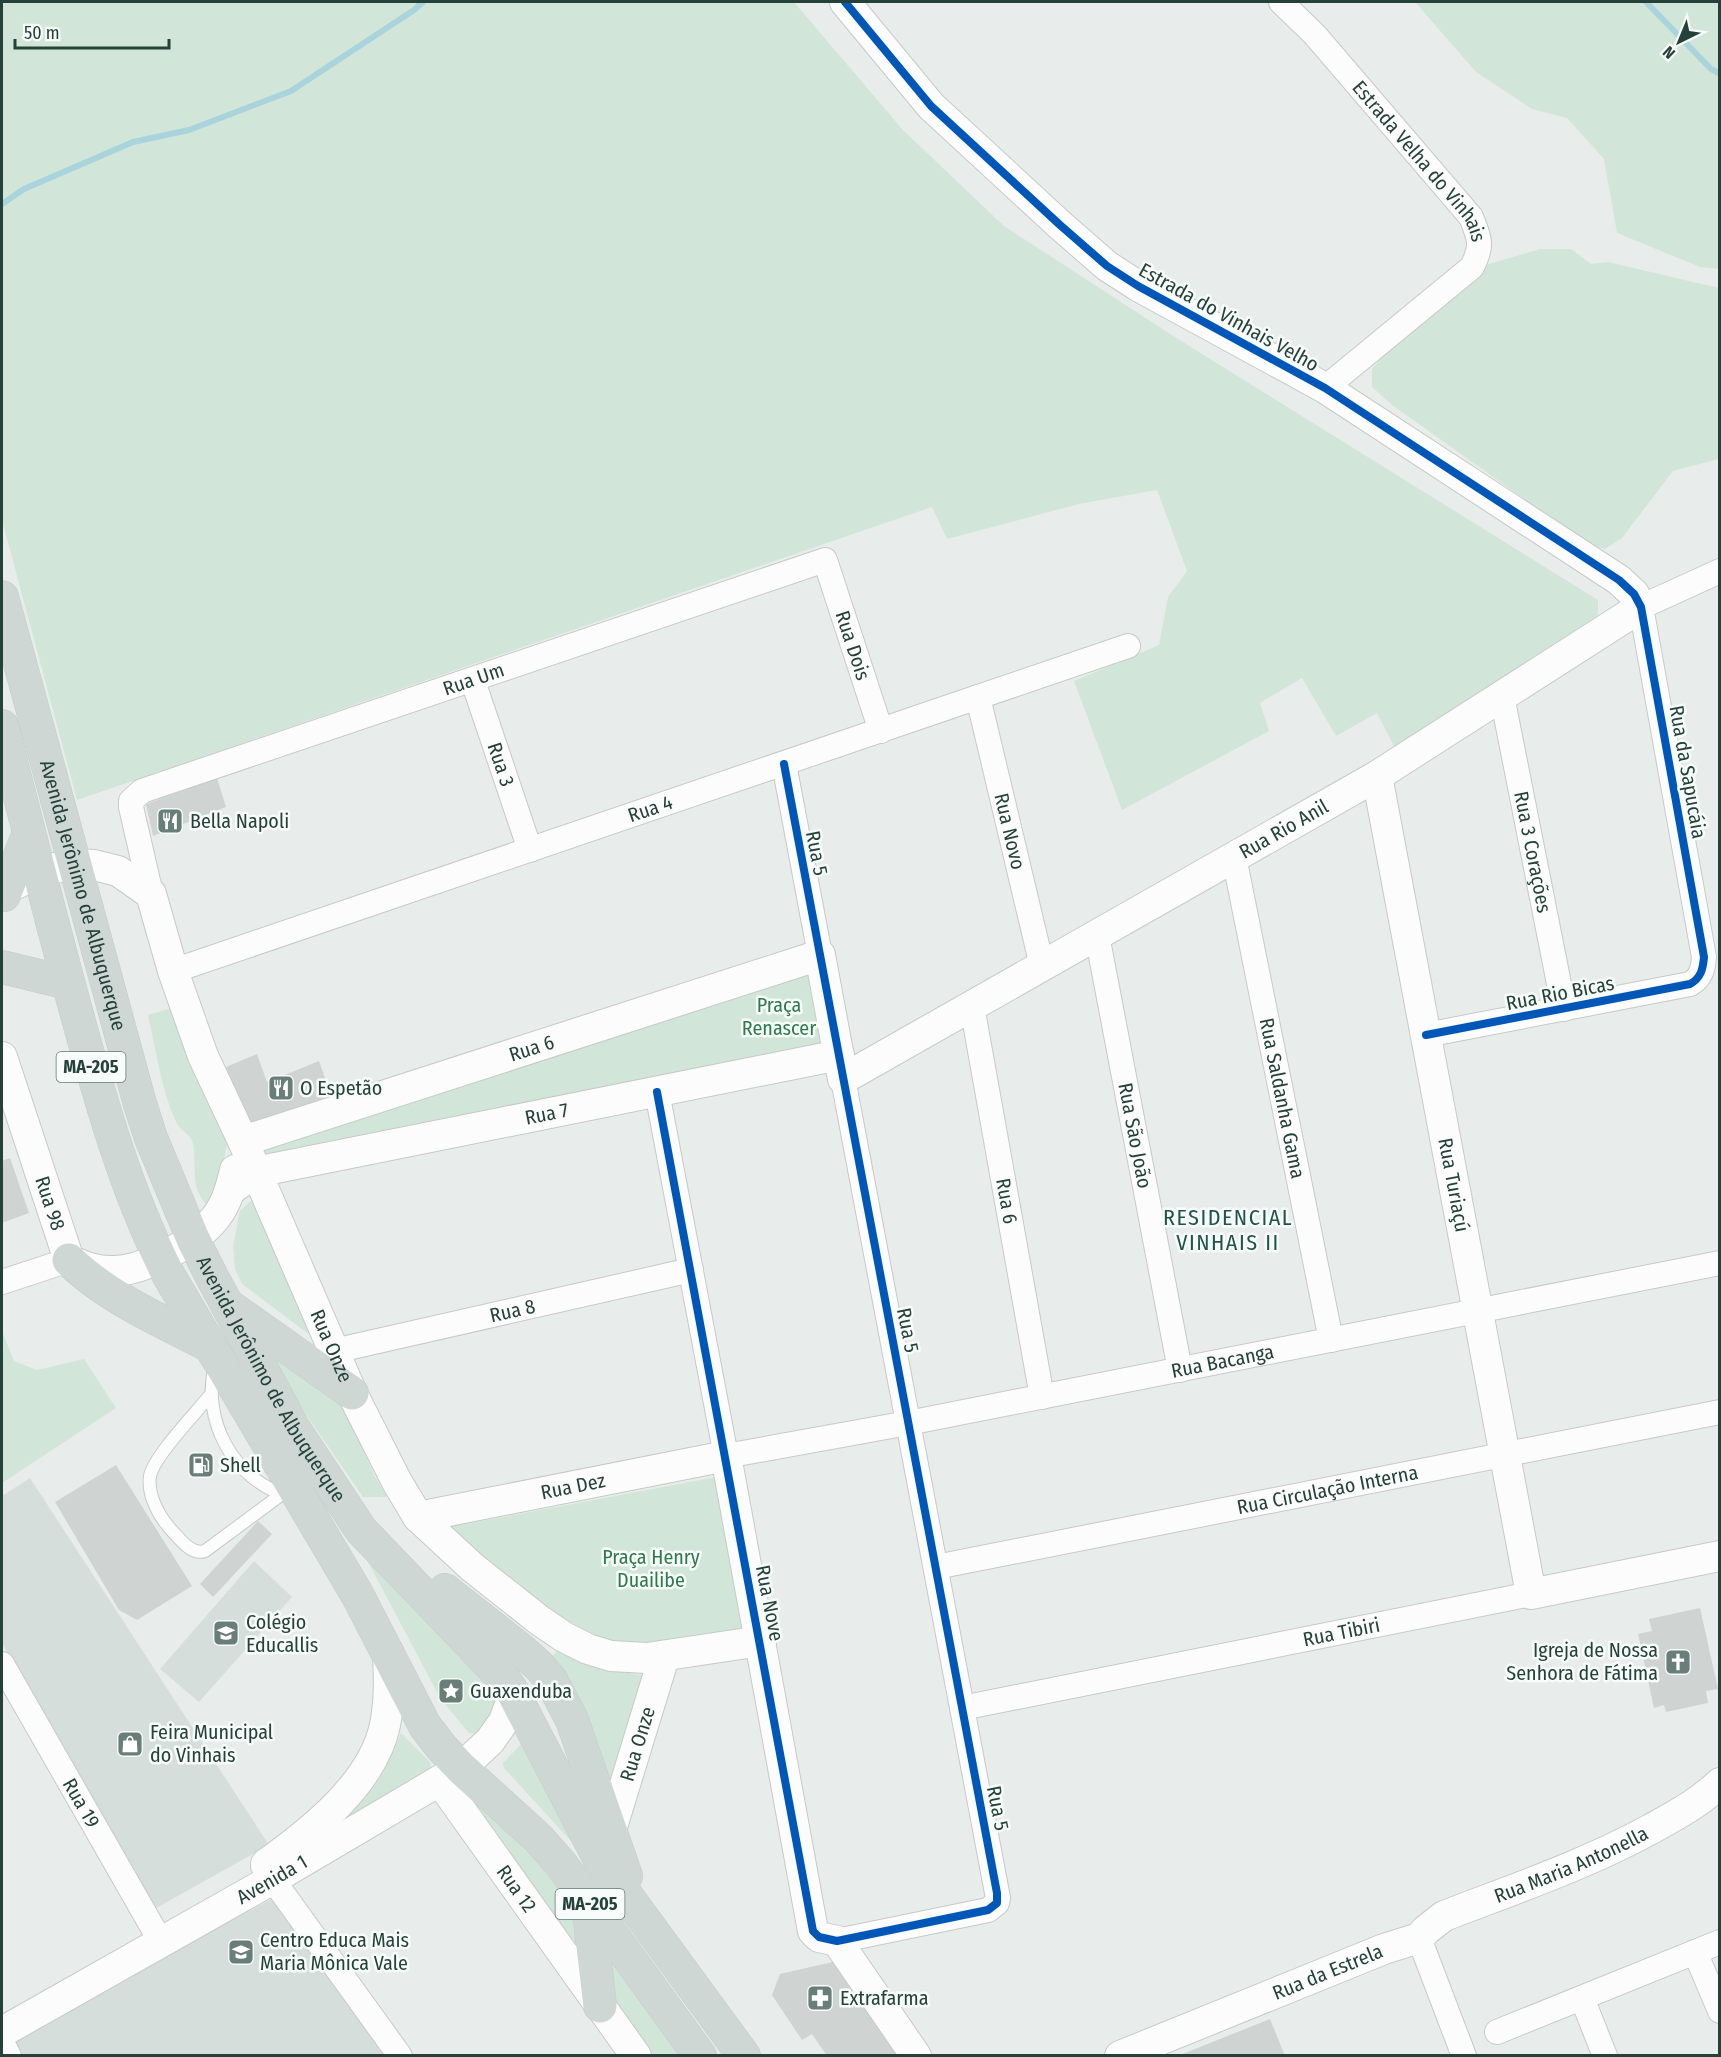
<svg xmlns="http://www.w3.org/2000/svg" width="1721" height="2057" font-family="'Fira Sans Condensed',sans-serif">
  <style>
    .built { fill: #d6dedb }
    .green { fill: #d1e6d8 }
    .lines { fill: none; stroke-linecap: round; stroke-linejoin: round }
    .stream { stroke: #a9d4db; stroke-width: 6 }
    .building { fill: #cfd4d2 }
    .service-casing { stroke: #c5cac8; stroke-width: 14 }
    .minor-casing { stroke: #c5cac8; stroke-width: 26 }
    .tertiary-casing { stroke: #c5cac8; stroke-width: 32 }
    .primary-casing { stroke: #c3ccc9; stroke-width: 34 }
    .service { stroke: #fcfcfc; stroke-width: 12 }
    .minor { stroke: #fcfcfc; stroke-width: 24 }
    .tertiary { stroke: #fcfcfc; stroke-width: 30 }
    .primary { stroke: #cfd7d5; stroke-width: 33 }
    .cycleway-casing { stroke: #f7fbf9; stroke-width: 11 }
    .cycleway { stroke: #0057b8; stroke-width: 8 }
    .labels { text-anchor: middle; stroke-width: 5; stroke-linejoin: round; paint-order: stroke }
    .shield { fill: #f7fbf9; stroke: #637a73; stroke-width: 1.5 }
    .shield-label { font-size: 18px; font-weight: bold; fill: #24423a }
    .street-label { font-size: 20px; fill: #24423a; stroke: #f7fbf9 }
    .poi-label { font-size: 20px; fill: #24423a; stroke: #f7fbf9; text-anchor: start }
    .park-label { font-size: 20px; fill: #2d7a4b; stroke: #f7fbf9 }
    .quarter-label { font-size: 22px; letter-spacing: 1.5px; fill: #1f5548; stroke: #f7fbf9 }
  </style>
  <rect width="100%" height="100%" fill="#e8edeb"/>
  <path class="built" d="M30,1478L269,1845L149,1912L2,1643V1496Z
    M254,1561L292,1597L199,1702L160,1669Z
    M272,1899L384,2055L19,2056L10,2039Z"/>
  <path class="green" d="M2,2H794L903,130L1004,226L1178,339L1598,600V615L1398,754L1377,713L1336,736L1302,678L1260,703L1269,731L1122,810L1074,681L1159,645L1168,597L1187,571L1157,490L1079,504L947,539L932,507L77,800L2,520Z
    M1415,2H1719V269L1700,267L1617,233L1604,159L1567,118L1532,109L1476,72Z
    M1540,249H1571L1591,264L1608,262L1719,288V459L1673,471L1622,538L1605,549L1589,545L1392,405L1372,387V369L1389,349L1463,290L1482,266Z
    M812,962L833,1048L265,1159L260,1149Z
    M172,1008L228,1141L215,1197L208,1205C189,1190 197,1165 193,1144C191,1134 180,1131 176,1122C161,1089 156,1050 148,1015Z
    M252,1200H256L312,1335L307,1333L242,1284L235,1269L233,1246L240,1211Z
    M2,1331L14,1361L37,1370L84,1359L116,1408L2,1483Z
    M266,1350L344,1405L374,1475L387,1497H363L303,1410Z
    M716,1477L744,1630L652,1648L608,1642L541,1606L444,1528Z
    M366,1558L487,1682L494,1695L496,1706L478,1734L469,1733L440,1698Z
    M559,1649C590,1663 614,1672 649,1676L612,1787L594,1732L567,1681L549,1660Z
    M401,1733L430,1762L431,1770L329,1829L374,1786L383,1773Z
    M524,1741L580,1851L504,1768L503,1763Z
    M466,1788L573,1896L585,1961L464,1797Z
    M604,1944L688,2055H651L614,2005Z"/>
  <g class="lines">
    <path class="stream" d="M1646,2L1711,69L1720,74
      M2,204L24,189L133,142L189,130L291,91L414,10L423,2"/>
  </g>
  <path class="building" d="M217,778L226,807L153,836L146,804Z
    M257,1054L267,1082L319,1061L331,1095L250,1128L226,1067Z
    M10,1158L29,1213L2,1223V1161Z
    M116,1465L192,1586L137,1620L119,1610L55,1502Z
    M258,1521L272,1534L213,1597L200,1584Z
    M1700,1608L1718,1689L1706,1691L1708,1703L1666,1712L1664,1705L1654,1708L1638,1634L1652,1631L1649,1619Z
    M841,1960L898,2056H827L812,2034L802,2040L772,1995L780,1974Z
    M1270,2019L1285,2056H1180V2055Z"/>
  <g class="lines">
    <defs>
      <path id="service" d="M215,1365C201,1419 233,1480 288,1496
        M211,1394C197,1412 154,1456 150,1476C147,1497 161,1520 175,1534C183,1543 193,1555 205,1551L282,1494"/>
      <g id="minor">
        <path id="s1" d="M1281,2L1315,35L1471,217C1480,239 1483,245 1472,267L1325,388"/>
        <path id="s2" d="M473,681L530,850"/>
        <path id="s3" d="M1502,696L1564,1009"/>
        <path id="s4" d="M978,697L1042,966"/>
        <path d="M784,764L820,955"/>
        <path id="s5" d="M1234,857L1331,1340"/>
        <path id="s6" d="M151,894L131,807V801L142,791L825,560L881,731"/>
        <path id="s7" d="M1097,935L1180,1370"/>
        <path id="s8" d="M173,971L1128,646"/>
        <path id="s9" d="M972,1006L1042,1397"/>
        <path d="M1426,1035L1690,984C1701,978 1703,969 1704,957L1641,607L1720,571"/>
        <path id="s10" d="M657,1092L726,1456L908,1423L1720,1263"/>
        <path d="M2,1282L69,1260"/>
        <path id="s11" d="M334,1351L691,1270"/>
        <path id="s12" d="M936,1567L1720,1412"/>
        <path id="s13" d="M2,1664L161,1942"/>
        <path id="s14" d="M962,1708L1531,1594"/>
        <path d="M263,1866L400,2056"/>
        <path d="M1419,1938L1464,2056"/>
        <path d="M837,1941L988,1910L997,1903L998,1898L843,1079"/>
        <path d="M1695,1952L1720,2011"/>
        <path d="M1582,1998L1605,2056"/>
        <path d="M1497,2032L1720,1942"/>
        <path d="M2,2042L9,2056"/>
      </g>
      <g id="tertiary">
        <path id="s15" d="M1377,776L1531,1594L1720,1556"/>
        <path id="s16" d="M18,883L40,871L75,864L94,865L118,871L151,894L173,971L203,1056L243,1141L352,1393L397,1482L418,1517L472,1567L539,1620L564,1637L588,1649L611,1656L647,1658L761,1641"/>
        <path id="s17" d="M2,1057L69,1260C83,1266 97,1272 113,1271C144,1271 198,1241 216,1217C227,1203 231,1187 235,1170"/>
        <path id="s18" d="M243,1141L820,955L843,1079L1377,776L1641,607L1634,594L1619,580L1325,388L1138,286L1107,266L1060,225L931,106L845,2"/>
        <path id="s19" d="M230,1190L256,1172L839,1055"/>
        <path id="s20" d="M418,1517L726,1456L813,1931L819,1937L837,1941L916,2056"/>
        <path id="s21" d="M440,1781L636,2056"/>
        <path id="s22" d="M611,1830L664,1657"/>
        <path d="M266,1864C312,1831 373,1783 385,1725C390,1700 389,1676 388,1652"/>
        <path id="s23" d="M2,2032L273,1879L461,1768L490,1741L504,1721L514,1694"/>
        <path id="s24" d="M1120,2056L1384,1949L1419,1938L1426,1930L1444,1916C1514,1889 1585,1865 1651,1829C1676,1815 1699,1803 1720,1783"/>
      </g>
      <g id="primary">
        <path id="s25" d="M2,597L140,1104L151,1138L193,1239L212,1277L293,1427L361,1530L503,1678L514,1694L599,1858L744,2056"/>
        <path d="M2,726C26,821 50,916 76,1011C101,1102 126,1192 169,1276L358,1596L425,1726L442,1748L461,1768L538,1838L561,1864L700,2056"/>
        <path d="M4,895L29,833"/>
        <path d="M2,967L68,983"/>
        <path d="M69,1260C108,1298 160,1320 208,1345"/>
        <path d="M232,1308L352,1393"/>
        <path d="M445,1590L520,1649L539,1666L551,1680L572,1720L626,1876"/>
        <path d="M588,1903L600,2006"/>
      </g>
    </defs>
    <use href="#service" class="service-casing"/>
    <use href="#minor" class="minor-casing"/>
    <use href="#tertiary" class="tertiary-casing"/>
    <use href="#primary" class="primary-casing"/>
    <use href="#service" class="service"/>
    <use href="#minor" class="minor"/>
    <use href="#tertiary" class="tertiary"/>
    <use href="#primary" class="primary"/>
    <defs>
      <path id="cycleway" d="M845,2L931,106L1060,225L1107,266L1138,286L1325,388L1619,580L1634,594L1641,607L1704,957C1703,969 1701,978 1690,984L1426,1035
        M657,1092L813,1931L819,1937L837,1941L988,1910L997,1903V1893L784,764"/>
    </defs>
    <use href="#cycleway" class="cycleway-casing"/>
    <use href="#cycleway" class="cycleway"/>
  </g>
  <defs>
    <symbol id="restaurant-square" viewBox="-11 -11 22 22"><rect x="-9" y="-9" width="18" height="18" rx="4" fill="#697e78" stroke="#f7fbf9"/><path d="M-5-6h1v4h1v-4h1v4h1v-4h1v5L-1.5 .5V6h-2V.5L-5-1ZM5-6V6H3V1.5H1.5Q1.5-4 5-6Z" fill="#fff"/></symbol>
    <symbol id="fuel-square" viewBox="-11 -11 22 22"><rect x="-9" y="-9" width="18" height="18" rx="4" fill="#697e78" stroke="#f7fbf9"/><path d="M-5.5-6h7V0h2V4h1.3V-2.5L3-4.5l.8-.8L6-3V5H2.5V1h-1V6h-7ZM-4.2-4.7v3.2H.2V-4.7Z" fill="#fff"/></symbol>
    <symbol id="school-square" viewBox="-11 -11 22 22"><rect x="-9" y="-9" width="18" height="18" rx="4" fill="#697e78" stroke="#f7fbf9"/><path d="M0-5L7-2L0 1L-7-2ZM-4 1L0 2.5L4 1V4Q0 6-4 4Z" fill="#fff"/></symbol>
    <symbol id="church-square" viewBox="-11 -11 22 22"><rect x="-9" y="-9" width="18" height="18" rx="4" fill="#697e78" stroke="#f7fbf9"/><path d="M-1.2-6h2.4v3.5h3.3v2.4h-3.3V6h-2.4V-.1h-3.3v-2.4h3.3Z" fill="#fff"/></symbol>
    <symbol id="sight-square" viewBox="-11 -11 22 22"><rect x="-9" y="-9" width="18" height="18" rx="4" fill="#697e78" stroke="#f7fbf9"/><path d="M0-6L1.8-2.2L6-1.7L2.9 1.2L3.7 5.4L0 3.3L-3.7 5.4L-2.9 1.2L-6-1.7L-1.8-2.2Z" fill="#fff"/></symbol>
    <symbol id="shop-square" viewBox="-11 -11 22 22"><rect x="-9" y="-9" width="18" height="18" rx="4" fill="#697e78" stroke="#f7fbf9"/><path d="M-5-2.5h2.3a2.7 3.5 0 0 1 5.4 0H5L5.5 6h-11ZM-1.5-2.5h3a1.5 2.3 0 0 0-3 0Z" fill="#fff"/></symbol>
    <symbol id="pharmacy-square" viewBox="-11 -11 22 22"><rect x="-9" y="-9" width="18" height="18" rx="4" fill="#697e78" stroke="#f7fbf9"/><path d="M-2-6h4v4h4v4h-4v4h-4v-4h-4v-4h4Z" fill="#fff"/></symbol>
  </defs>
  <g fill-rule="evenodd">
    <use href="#restaurant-square" x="155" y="806" width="30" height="30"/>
    <use href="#restaurant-square" x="266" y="1073" width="30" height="30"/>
    <use href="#fuel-square" x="186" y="1450" width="30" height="30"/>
    <use href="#school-square" x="211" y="1618" width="30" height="30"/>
    <use href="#church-square" x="1663" y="1647" width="30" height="30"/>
    <use href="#sight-square" x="436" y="1676" width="30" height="30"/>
    <use href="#shop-square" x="115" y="1729" width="30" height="30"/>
    <use href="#school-square" x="226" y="1937" width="30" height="30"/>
    <use href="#pharmacy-square" x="805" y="1983" width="30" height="30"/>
  </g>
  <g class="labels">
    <g class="shield">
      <rect x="56.5" y="1052" width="69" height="30" rx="4.5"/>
      <rect x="555.5" y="1889" width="69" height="30" rx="4.5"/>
    </g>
    <g class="shield-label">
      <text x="91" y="1073">MA-205</text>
      <text x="590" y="1910">MA-205</text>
    </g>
    <g class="street-label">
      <text dy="7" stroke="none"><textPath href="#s1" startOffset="212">Estrada Velha do Vinhais</textPath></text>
      <text transform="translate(1229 317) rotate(29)" y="7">Estrada do Vinhais Velho</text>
      <text dy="7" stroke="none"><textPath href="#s6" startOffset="921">Rua Dois</textPath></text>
      <text dy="7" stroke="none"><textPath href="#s6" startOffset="460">Rua Um</textPath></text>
      <text dy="7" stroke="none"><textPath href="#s2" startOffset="88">Rua 3</textPath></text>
      <text transform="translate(1688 772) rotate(80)" y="7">Rua da Sapucáia</text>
      <text dy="7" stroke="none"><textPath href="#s8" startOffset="504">Rua 4</textPath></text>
      <text dy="7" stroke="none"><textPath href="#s18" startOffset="1239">Rua Rio Anil</textPath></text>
      <text dy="7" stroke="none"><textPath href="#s4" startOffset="138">Rua Novo</textPath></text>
      <text dy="7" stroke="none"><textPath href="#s3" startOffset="159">Rua 3 Corações</textPath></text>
      <text transform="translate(817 853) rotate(79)" y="7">Rua 5</text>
      <text dy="7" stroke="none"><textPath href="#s25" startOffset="309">Avenida Jerônimo de Albuquerque</textPath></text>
      <text transform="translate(1560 993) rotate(-11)" y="7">Rua Rio Bicas</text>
      <text dy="7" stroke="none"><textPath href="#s18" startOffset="303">Rua 6</textPath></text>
      <text dy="7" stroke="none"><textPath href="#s5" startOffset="246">Rua Saldanha Gama</textPath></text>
      <text dy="7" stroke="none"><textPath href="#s19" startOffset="328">Rua 7</textPath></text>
      <text dy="7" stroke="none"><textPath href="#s7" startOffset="204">Rua São João</textPath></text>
      <text dy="7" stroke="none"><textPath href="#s15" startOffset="416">Rua Turiaçú</textPath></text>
      <text dy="7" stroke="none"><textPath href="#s9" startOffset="198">Rua 6</textPath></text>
      <text dy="7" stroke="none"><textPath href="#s17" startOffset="154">Rua 98</textPath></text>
      <text dy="7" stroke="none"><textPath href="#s11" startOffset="183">Rua 8</textPath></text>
      <text transform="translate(908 1330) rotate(79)" y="7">Rua 5</text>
      <text dy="7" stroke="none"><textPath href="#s16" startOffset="632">Rua Onze</textPath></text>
      <text dy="7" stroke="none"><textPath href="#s10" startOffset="876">Rua Bacanga</textPath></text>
      <text dy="7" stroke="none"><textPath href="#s25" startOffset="831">Avenida Jerônimo de Albuquerque</textPath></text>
      <text dy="7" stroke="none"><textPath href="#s20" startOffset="158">Rua Dez</textPath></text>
      <text dy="7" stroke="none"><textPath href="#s12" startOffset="399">Rua Circulação Interna</textPath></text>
      <text transform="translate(770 1603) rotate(79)" y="7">Rua Nove</text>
      <text dy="7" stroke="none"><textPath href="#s14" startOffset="387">Rua Tibiri</textPath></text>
      <text dy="7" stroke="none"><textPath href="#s22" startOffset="90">Rua Onze</textPath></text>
      <text dy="7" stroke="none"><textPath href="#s13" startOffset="160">Rua 19</textPath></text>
      <text transform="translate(998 1808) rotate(79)" y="7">Rua 5</text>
      <text dy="7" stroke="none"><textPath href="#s24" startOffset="492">Rua Maria Antonella</textPath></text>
      <text dy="7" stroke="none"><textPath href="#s23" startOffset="310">Avenida 1</textPath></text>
      <text dy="7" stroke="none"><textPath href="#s21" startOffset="132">Rua 12</textPath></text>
      <text dy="7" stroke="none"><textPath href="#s24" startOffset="224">Rua da Estrela</textPath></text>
    </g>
    <g class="poi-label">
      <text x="190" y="828">Bella Napoli</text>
      <text x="300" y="1095">O Espetão</text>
      <text x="220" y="1472">Shell</text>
      <text x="246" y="1629">Colégio<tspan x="246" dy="23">Educallis</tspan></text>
      <text x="1658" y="1657" text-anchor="end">Igreja de Nossa<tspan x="1658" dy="23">Senhora de Fátima</tspan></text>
      <text x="470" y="1698">Guaxenduba</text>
      <text x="150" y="1739">Feira Municipal<tspan x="150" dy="23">do Vinhais</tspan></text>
      <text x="260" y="1947">Centro Educa Mais<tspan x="260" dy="23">Maria Mônica Vale</tspan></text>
      <text x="840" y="2005">Extrafarma</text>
    </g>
    <g class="park-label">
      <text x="779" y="1012">Praça<tspan x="779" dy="23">Renascer</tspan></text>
      <text x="651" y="1564">Praça Henry<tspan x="651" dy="23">Duailibe</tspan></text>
    </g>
    <g class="quarter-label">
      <text x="1228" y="1225">RESIDENCIAL<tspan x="1228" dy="25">VINHAIS II</tspan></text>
    </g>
  </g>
  <rect width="1721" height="2057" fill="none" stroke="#24423a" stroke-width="6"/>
  <g transform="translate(1679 42) rotate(223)" stroke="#f7fbf9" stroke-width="4.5" paint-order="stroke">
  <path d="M0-4.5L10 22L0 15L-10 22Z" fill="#24423a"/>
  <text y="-9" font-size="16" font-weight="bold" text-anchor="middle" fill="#24423a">N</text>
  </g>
  <path d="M15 39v9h154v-9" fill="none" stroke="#24423a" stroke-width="3"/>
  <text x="24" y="39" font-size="18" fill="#24423a" stroke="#f7fbf9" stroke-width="4.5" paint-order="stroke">50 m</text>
</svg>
